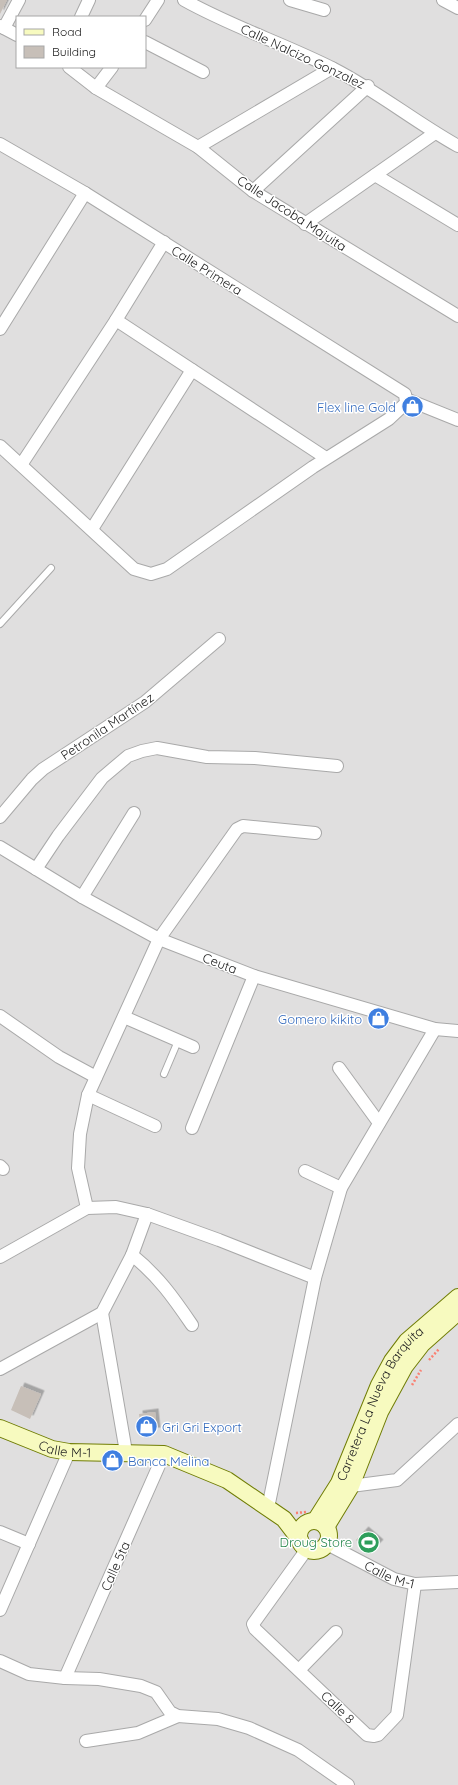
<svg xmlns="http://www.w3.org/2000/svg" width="458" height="1785" font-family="Quicksand,sans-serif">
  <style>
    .residential { fill: #e0dfdf; fill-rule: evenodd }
    .building { fill: #c7bfb8; filter: url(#shadow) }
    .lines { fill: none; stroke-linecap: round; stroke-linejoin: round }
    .lane-casing { stroke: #a9a9a9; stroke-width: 8 }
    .street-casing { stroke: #a9a9a9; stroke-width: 14 }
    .secondary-casing { stroke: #707d05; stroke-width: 18 }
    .path { stroke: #fa8072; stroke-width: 2.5; stroke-dasharray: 2 2; stroke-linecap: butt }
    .lane { stroke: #fff; stroke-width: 6 }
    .street { stroke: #fff; stroke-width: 12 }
    .secondary { stroke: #f7fabf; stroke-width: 16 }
    .labels { text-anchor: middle; stroke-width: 3; stroke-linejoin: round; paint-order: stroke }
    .street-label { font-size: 13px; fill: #222; stroke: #fff }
    .shop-label { font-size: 13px; fill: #366cbe; stroke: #fff; text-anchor: end }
    .leisure-label { font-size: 13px; fill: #27864d; stroke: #fff; text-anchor: end }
  </style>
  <defs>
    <filter id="shadow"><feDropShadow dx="3.5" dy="-3.5" stdDeviation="0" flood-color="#0004"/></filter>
  </defs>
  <rect width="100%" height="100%" fill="#f2efe9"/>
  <path class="residential" d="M0,0H458V1785H0ZM17,17H145V67H17Z"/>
  <path class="building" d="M0,0H7L0,14Z
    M21,1386L41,1394L30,1419L11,1410Z
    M155,1412L157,1431L141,1432L139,1414Z
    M365,1530L380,1543L370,1553L356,1540Z"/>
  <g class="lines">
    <defs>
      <path id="lane" d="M0,624L51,568
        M164,1074L178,1041"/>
      <g id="street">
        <path d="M184,0C232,27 285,44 334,69C377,91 415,122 458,146"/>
        <path d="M290,0L324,10"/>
        <path d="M443,0L458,8"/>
        <path d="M81,17L89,0"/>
        <path d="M145,20L158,0"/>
        <path d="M0,26L17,35"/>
        <path d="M4,28L19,0"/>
        <path d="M145,42L203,72"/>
        <path d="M69,67L96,88L198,147L253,191L458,316"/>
        <path d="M96,88L112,67"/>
        <path d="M0,144L85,193L405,394L406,403L389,419L313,467L167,569L151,574L134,569L0,446"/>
        <path d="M198,147L332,68"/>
        <path d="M375,175L458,225"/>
        <path d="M253,191L368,86"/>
        <path d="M305,224L435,133"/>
        <path d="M116,320L326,458"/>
        <path d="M0,329L85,193"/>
        <path d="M406,399L458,420"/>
        <path d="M21,465L116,320L164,242"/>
        <path d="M92,529L192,370"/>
        <path d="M0,817L32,779L43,769L145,702L219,639"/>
        <path d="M0,847L82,897L159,939L254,976L435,1029L458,1031"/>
        <path d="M36,869L58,836L102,778L128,756L142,751L157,748L207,757L255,758L337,766"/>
        <path d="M82,897L134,813"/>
        <path d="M0,1016L59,1057L96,1077"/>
        <path d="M124,1017L193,1047"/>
        <path d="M339,1068L379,1123"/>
        <path d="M88,1095L155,1126"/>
        <path d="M192,1128L254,976"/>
        <path d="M0,1166L3,1169"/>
        <path d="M305,1171L341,1188"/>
        <path d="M87,1208L78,1168L80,1134L88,1095L159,939L237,829L243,826L315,833"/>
        <path d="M132,1255C158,1276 173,1297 192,1325"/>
        <path d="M0,1257L87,1208L116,1207L147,1214L219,1240L315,1278"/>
        <path d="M102,1313L126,1452"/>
        <path d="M0,1369L102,1313L132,1255L147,1214"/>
        <path d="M351,1486L397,1480L458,1424"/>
        <path d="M268,1508L315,1278L341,1188L435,1029"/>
        <path d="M0,1532L29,1544"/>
        <path id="s1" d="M327,1544L394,1579L415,1584L458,1582"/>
        <path d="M307,1549L253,1624L255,1629L367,1735L374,1736L378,1735L397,1715L415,1584"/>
        <path d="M0,1610L69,1452"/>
        <path d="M0,1661L29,1674L65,1678L99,1679L141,1686L156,1692L170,1712L178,1716L218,1719L249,1728L298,1750L348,1785"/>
        <path d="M299,1670L336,1632"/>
        <path d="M65,1678L164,1454"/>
        <path d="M86,1741L138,1733L178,1716"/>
      </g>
      <g id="secondary">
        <path id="s2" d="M0,1428L52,1449L69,1452L164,1454L227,1480L284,1519L300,1540"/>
        <path id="s3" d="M315,1521L339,1483L379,1385L392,1361L407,1341L458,1297"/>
        <circle cx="314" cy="1536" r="15"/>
        <path d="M326,1527L351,1486L380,1412L405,1366L422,1344L458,1312"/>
      </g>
    </defs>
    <use href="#lane" class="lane-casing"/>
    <use href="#street" class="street-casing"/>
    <use href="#secondary" class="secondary-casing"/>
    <path class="path" d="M429,1360L439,1349
      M412,1385L421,1370
      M296,1513L306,1512"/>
    <use href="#lane" class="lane"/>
    <use href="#street" class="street"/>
    <use href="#secondary" class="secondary"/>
  </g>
  <defs>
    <symbol id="shop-disc" viewBox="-11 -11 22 22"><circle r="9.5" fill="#3f7fe0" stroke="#fff"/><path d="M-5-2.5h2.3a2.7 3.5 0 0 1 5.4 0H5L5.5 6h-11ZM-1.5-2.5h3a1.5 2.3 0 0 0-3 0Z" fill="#fff"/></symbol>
    <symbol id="stadium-disc" viewBox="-11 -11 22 22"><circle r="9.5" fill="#2e9e5b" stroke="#fff"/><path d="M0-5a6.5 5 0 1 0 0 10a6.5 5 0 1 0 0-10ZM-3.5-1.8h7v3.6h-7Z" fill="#fff"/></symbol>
  </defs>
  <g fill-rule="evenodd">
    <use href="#shop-disc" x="400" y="394" width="25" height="25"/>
    <use href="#shop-disc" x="366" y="1006" width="25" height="25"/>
    <use href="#shop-disc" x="134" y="1414" width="25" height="25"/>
    <use href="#shop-disc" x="100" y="1448" width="25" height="25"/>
    <use href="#stadium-disc" x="356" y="1530" width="25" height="25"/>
  </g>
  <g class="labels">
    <g class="street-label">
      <text transform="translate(303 56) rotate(25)" y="5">Calle Nalcizo Gonzalez</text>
      <text transform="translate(292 213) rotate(33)" y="5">Calle Jacoba Majuita</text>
      <text transform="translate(207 270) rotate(32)" y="5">Calle Primera</text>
      <text transform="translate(107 726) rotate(-34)" y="5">Petronila Martínez</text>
      <text transform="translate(220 963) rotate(21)" y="5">Ceuta</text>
      <text dy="5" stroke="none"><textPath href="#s3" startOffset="135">Carretera La Nueva Barquita</textPath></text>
      <text dy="5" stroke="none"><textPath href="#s2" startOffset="69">Calle M-1</textPath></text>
      <text transform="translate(115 1566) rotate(-66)" y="5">Calle 5ta</text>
      <text dy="5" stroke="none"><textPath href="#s1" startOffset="70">Calle M-1</textPath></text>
      <text transform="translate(338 1707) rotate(44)" y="5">Calle 8</text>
    </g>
    <g class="shop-label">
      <text x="396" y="412">Flex line Gold</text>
      <text x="362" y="1024">Gomero kikito</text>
      <text x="162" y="1432" text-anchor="start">Gri Gri Export</text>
      <text x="128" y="1466" text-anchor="start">Banca Melina</text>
    </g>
    <g class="leisure-label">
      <text x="352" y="1547">Droug Store</text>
    </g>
  </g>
  <rect x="16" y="16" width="130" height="52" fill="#ffffff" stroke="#a7a7a7"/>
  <rect x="24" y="29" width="20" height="6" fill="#f7fabf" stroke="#a7a7a7"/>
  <text x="52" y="36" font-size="12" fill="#222222">Road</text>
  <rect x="24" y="46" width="20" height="12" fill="#c7bfb8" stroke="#a7a7a7"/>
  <text x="52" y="56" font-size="12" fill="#222222">Building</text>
</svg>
